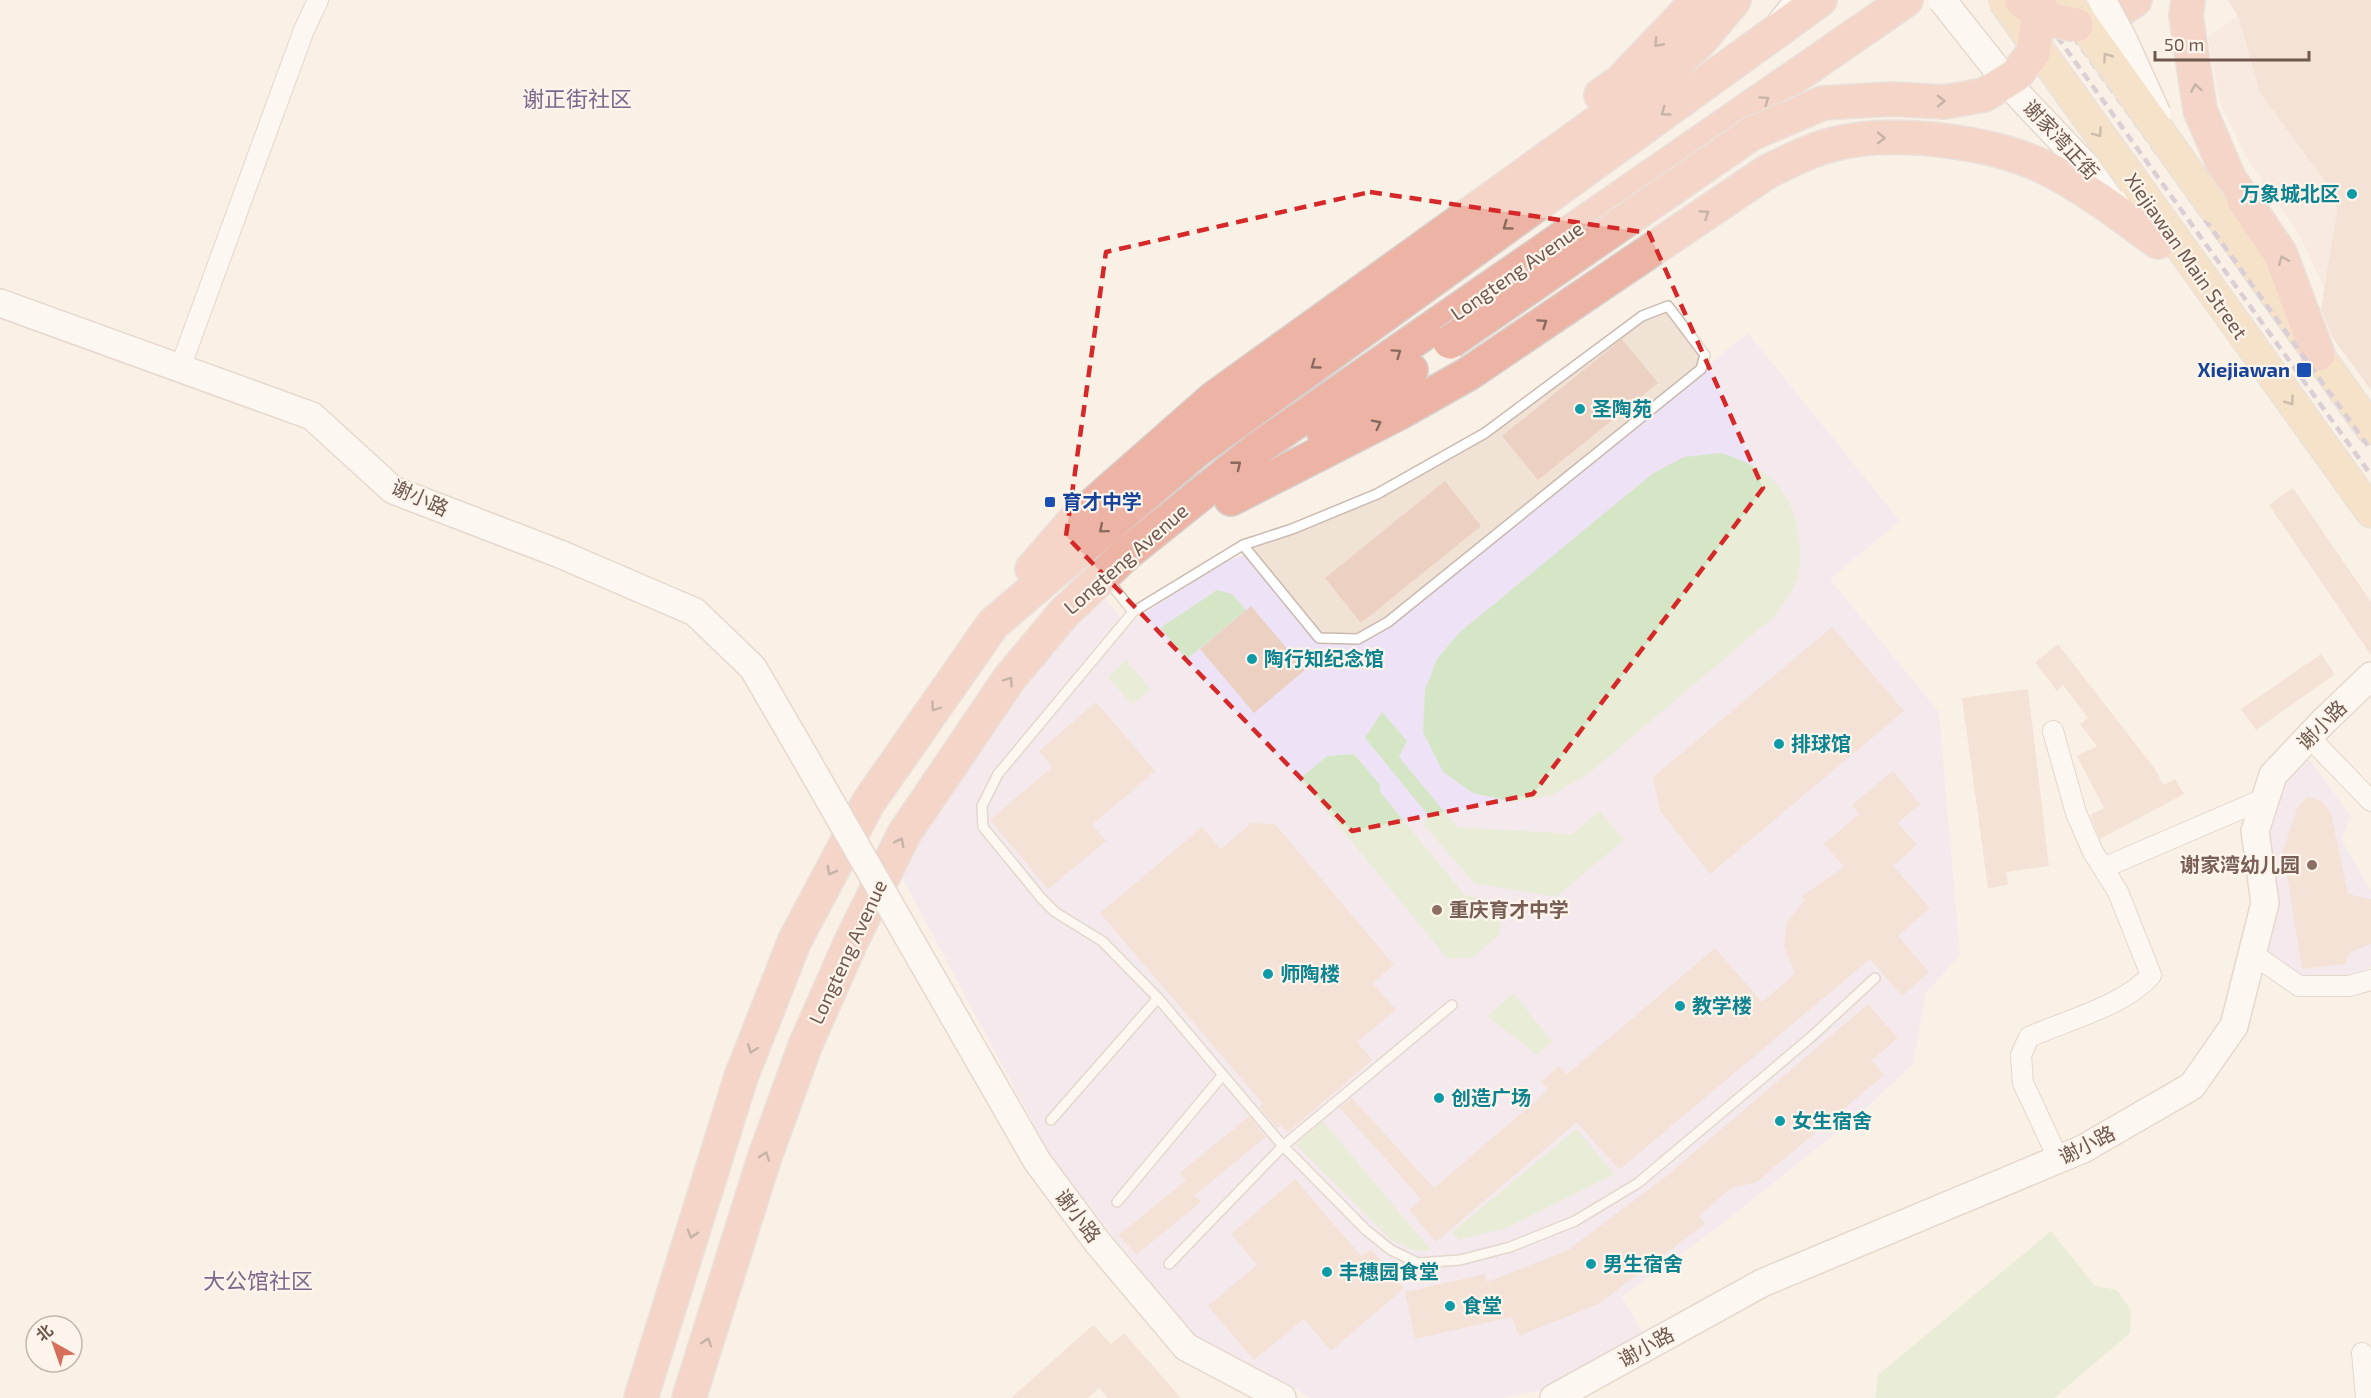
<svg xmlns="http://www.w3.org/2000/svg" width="2371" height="1398" font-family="'Exo 2','Noto Sans SC',sans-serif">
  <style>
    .residential { fill: #f0e3d6 }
    .commercial { fill: #f9e2db }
    .education { fill: #eee3f6 }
    .green { fill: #d5e6c6 }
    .building { fill: #ecd0c1 }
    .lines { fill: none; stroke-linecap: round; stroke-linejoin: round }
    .lane-casing { stroke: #cab9ae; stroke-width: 12 }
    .street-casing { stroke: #cab9ae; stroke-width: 22 }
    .secondary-casing { stroke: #cebbaf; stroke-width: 30 }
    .primary-casing { stroke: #d7d0cd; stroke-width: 33 }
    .highway-casing { stroke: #d7d0cd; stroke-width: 36 }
    .lane { stroke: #fff; stroke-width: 9 }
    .street { stroke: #fff; stroke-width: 20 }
    .secondary { stroke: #fff; stroke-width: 27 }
    .primary { stroke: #f1d0a6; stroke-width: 30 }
    .highway { stroke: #edb3a4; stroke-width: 33 }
    .rail { stroke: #b3a6c2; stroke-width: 4.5; stroke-dasharray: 9 6; stroke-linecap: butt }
    .secondary-bridge-casing { stroke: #cebbaf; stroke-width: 30; stroke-linecap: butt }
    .primary-bridge-casing { stroke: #d7d0cd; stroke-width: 33; stroke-linecap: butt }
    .highway-bridge-casing { stroke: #d7d0cd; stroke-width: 36; stroke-linecap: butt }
    .secondary-bridge { stroke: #fff; stroke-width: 27 }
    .primary-bridge { stroke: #f1d0a6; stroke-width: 30 }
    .highway-bridge { stroke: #edb3a4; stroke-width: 33 }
    .oneway { stroke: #896a5f }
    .oneway2 { stroke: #977c68 }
    .marked { fill: none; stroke: #d62828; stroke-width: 4.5; stroke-dasharray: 12 8; stroke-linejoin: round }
    .culture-dot { fill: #0f9aa8; stroke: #fdf5ec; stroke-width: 2 }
    .transit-dot { fill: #1a4fb4; stroke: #fdf5ec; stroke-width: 2 }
    .education-dot { fill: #8d6e63; stroke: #fdf5ec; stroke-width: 2 }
    .labels { text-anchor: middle; stroke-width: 4.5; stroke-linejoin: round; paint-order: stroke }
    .street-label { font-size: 20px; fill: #70584e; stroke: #fdf5ec }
    .culture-label { font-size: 20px; font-weight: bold; fill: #0d838f; stroke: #fdf5ec; text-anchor: start }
    .transit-label { font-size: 20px; font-weight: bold; fill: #164399; stroke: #fdf5ec; text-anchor: end }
    .education-label { font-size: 20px; font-weight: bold; fill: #785e54; stroke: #fdf5ec; text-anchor: end }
    .quarter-label { font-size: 22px; fill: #7d668c; stroke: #fdf5ec }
  </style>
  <rect width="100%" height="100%" fill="#faf1e6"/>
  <path class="residential" d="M1667,310L1703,356L1699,369L1387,621L1356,636L1320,635L1252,549L1378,497L1487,435L1644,319Z"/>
  <path class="commercial" d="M2260,0H2371L2357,361L2300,236L2248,160L2220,103L2208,37Z"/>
  <path class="education" d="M1748,333L1900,521L1830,579L1939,712L1960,955L1926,993L1913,1064L1860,1114L1722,1224L1622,1297L1643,1334L1540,1391L1501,1398H1312L1195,1336L1116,1240L1048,1151L895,864L954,772L1098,591L1129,627L1137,618L1223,563L1245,554L1317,642L1358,641L1389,624Z
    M2304,752L2350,815L2342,840L2371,891V965L2365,974L2343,980H2302L2262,954L2263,830L2279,778Z"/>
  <path class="green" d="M1721,453C1768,468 1793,488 1799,539C1801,553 1801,572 1795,585C1790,596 1781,606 1775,616L1587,775L1550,796L1514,802L1473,793L1443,772L1423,732L1425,690L1437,659L1459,633L1652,474L1684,457Z
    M1217,590L1232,594L1246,610L1187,659L1160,628Z
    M1126,660L1151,689L1132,705L1108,677Z
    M1382,712L1407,741L1399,757L1457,827L1572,834L1600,811L1624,840L1556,897L1474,883L1424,825L1428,815L1365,738Z
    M1354,754L1380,785V792L1465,895L1484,899L1501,918L1500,934L1472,958H1447L1300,779L1327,756Z
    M1514,993L1552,1042L1537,1055L1487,1016Z
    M1323,1121L1431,1250L1416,1251L1391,1240L1295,1144Z
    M1576,1129L1615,1174L1509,1227L1459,1240L1452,1232Z
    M2051,1231L2095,1286L2117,1290L2131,1310L2130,1333L2054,1398H1875L1878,1375Z"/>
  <path class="building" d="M2228,0H2371V390L2332,337L2321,309L2337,210L2335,200L2331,189L2260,93L2239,18Z
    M1622,339L1658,383L1538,480L1502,436Z
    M1445,481L1481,526L1361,623L1325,578Z
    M2293,488L2371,602V655L2269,505Z
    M1251,606L1305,670L1254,713L1200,649Z
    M1832,627L1904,711L1710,874L1660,811L1653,777Z
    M2058,644L2155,769L2163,785L2175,779L2184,794L2100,839L2090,815L2104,808L2077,756L2097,746L2080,724L2088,718L2063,685L2057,691L2035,662Z
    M2321,654L2335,674L2256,730L2241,709Z
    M2028,689L2049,866L2006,872L2008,885L1988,888L1962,698Z
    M1096,702L1155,771L1092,825L1106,841L1048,889L990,820L1052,767L1039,751Z
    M1893,771L1920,804L1898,823L1917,845L1893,866L1930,908L1898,936L1929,972L1902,996L1870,959L1619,1170L1577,1122L1436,1242L1409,1210L1421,1199L1340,1108L1352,1098L1434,1188L1548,1090L1541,1082L1559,1066L1567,1074L1715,948L1762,1002L1795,974L1784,946L1787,922L1805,900L1802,896L1844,867L1824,844L1859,814L1852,805Z
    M2307,797L2322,801L2331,813L2348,894L2371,899V944L2350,952L2345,964L2302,969L2283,850L2297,808Z
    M1251,823L1275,824L1394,965L1373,983L1396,1010L1357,1042L1372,1060L1287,1133L1281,1125L1277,1128L1259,1107L1263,1104L1100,913L1202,827L1221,849Z
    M1868,1004L1898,1038L1872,1060L1884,1075L1757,1182L1730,1189L1699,1216L1705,1224L1598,1304L1519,1336L1512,1317L1415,1339L1405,1292L1485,1274L1487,1282L1568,1250L1665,1177Z
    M1249,1116L1266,1137L1195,1195L1201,1202L1136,1255L1119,1235L1186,1180L1180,1173Z
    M1295,1179L1361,1256L1371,1249L1404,1288L1331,1351L1304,1319L1254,1360L1208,1306L1257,1265L1231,1234Z
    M1093,1325L1111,1344L1124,1333L1181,1398H1108L1099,1388L1088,1398H1011Z"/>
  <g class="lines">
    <defs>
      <path id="lane" d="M1774,17L1788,0
        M1107,579L1133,612L1243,545L1292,529L1377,494L1485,433L1642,316L1668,306L1705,355L1701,369L1388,622L1358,639L1319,638L1243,545
        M1133,612L998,774L982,806L983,827L1042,899L1055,912L1102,941L1158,998L1283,1146L1366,1230L1391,1250L1418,1263L1460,1260L1510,1247L1575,1221L1638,1183L1810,1038L1875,978
        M1051,1120L1158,998
        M1117,1202L1222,1076
        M1169,1264L1283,1146L1452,1005"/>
      <path id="street" d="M180,368L304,30L318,0
        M2053,731L2076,813L2093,852L2118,892L2151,975C2126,1005 2065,1021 2029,1037L2021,1055L2023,1083L2059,1160
        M2309,737L2371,801
        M2103,868L2266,798
        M2253,954L2299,986H2349L2371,980
        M2362,1353L2366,1398"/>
      <path id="secondary" d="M2063,142L2124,206
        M0,303L312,416L393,490L560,554L695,612L753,668L799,747
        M933,980L1037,1161L1098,1243L1186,1347L1282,1398
        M1554,1398L1762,1283L2083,1149L2192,1086L2234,1026L2265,903L2255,831L2273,775L2323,722L2371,676"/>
      <path id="primary" d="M2134,182L2371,512
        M2214,208L2371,429"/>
      <path id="highway" d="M2188,0L2186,16L2200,110L2229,178L2280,253L2318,354
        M2081,23L2111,16L2135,0
        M1601,95L1621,81L1698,0
        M1324,433L1411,370
        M1231,499L1399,413L1468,374L1767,172C1791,160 1816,147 1843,142C1900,130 1991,142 2044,167C2085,187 2121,215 2158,242
        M1032,569L1072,523L1214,398L1663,75L1700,41L1734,0
        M641,1398L741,1077L795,940L868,803L993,624L1196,451L1820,0
        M689,1398L764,1159L805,1046L850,944L904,834L1009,679L1064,613L1126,554L1257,449L1906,0"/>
    </defs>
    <use href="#lane" class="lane-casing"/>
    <use href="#street" class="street-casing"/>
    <use href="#secondary" class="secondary-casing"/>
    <use href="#primary" class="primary-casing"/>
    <use href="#highway" class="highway-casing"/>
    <use href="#lane" class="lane"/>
    <use href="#street" class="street"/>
    <use href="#secondary" class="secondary"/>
    <use href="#primary" class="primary"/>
    <use href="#highway" class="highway"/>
    <path class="rail" d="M2031,0L2371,475
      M2047,0L2371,450"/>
    <defs>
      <path id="secondary-bridge" d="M1942,0L2011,87L2063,142
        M2102,0L2123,39L2157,114
        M799,747L933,980"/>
      <path id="primary-bridge" d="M2003,0L2134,182
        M2066,0L2214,208"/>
      <path id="highway-bridge" d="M2022,1L2047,19L2076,25
        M1450,342L1751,134L1823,103L1892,99L1944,102L1984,95L2016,75L2033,53L2040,6L2039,0"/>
    </defs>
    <use href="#secondary-bridge" class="secondary-bridge-casing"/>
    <use href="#primary-bridge" class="primary-bridge-casing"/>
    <use href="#highway-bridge" class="highway-bridge-casing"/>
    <use href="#secondary-bridge" class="secondary-bridge"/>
    <use href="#primary-bridge" class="primary-bridge"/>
    <use href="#highway-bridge" class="highway-bridge"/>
  </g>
  <defs><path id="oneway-chevron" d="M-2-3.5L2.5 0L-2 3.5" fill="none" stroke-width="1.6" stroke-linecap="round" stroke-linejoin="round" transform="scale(1.5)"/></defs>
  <g class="oneway">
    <use href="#oneway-chevron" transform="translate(1658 43) rotate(133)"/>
    <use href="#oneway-chevron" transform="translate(2196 88) rotate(-98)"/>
    <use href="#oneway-chevron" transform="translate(1765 100) rotate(-35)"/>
    <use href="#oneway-chevron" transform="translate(1941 101) rotate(-1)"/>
    <use href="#oneway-chevron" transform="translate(1665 112) rotate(144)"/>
    <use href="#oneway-chevron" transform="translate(1881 138)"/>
    <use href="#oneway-chevron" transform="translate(1705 214) rotate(-34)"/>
    <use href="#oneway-chevron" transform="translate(1507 226) rotate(144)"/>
    <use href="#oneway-chevron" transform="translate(2283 260) rotate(-112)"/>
    <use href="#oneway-chevron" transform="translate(1543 323) rotate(-34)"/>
    <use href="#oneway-chevron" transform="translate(1397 353) rotate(-35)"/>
    <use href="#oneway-chevron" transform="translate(1315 365) rotate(144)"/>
    <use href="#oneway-chevron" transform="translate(1377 424) rotate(-27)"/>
    <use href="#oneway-chevron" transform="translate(1237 465) rotate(-39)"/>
    <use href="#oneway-chevron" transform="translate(1103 529) rotate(140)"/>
    <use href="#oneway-chevron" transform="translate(1009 681) rotate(-54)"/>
    <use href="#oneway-chevron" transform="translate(935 707) rotate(125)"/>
    <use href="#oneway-chevron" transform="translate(900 842) rotate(-63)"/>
    <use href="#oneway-chevron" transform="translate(831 871) rotate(118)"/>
    <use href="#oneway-chevron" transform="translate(752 1049) rotate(111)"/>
    <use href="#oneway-chevron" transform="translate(765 1156) rotate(-71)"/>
    <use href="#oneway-chevron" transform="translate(692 1234) rotate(107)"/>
    <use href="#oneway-chevron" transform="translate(707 1342) rotate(-73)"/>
  </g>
  <g class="oneway2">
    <use href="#oneway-chevron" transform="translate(2107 57) rotate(-125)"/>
    <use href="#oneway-chevron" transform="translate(2098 133) rotate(54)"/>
    <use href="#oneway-chevron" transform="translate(2290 401) rotate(54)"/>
  </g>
  <path d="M0 0H2371V1398H0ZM1370,192L1649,233L1763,488L1533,794L1352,831L1066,536L1106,252Z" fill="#faf1e6" fill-opacity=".55" fill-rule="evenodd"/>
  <path class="marked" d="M1370,192L1649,233L1763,488L1533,794L1352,831L1066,536L1106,252Z"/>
  <g class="culture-dot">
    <circle cx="2352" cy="194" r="6"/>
    <circle cx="1580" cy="409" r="6"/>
    <circle cx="1252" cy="659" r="6"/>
    <circle cx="1779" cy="744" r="6"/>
    <circle cx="1268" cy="974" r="6"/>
    <circle cx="1680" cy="1006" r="6"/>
    <circle cx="1439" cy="1098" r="6"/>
    <circle cx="1780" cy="1121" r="6"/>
    <circle cx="1591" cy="1264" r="6"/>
    <circle cx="1327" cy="1272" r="6"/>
    <circle cx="1450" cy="1306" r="6"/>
  </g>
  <g class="transit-dot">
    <rect x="2296" y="362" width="16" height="16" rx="3"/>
    <rect x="1044" y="496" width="12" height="12" rx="3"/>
  </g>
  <g class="education-dot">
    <circle cx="2312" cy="865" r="6"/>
    <circle cx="1437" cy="910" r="6"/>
  </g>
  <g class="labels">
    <g class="street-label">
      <text transform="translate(2061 140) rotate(47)" y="7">谢家湾正街</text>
      <text transform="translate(2186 256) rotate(55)" y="7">Xiejiawan Main Street</text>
      <text transform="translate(1517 271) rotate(-35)" y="7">Longteng Avenue</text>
      <text transform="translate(420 498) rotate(24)" y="7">谢小路</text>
      <text transform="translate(1126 559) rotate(-41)" y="7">Longteng Avenue</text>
      <text transform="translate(2322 725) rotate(-45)" y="7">谢小路</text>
      <text transform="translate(848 952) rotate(-65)" y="7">Longteng Avenue</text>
      <text transform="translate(2087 1145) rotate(-27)" y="7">谢小路</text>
      <text transform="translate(1078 1216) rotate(53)" y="7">谢小路</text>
      <text transform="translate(1646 1347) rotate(-29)" y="7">谢小路</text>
    </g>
    <g class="culture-label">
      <text x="2340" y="201" text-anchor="end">万象城北区</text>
      <text x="1592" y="416">圣陶苑</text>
      <text x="1264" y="666">陶行知纪念馆</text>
      <text x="1791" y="751">排球馆</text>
      <text x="1280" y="981">师陶楼</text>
      <text x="1692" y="1013">教学楼</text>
      <text x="1451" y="1105">创造广场</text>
      <text x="1792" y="1128">女生宿舍</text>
      <text x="1603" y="1271">男生宿舍</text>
      <text x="1339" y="1279">丰穗园食堂</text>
      <text x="1462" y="1313">食堂</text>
    </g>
    <g class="transit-label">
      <text x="2290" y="377">Xiejiawan</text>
      <text x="1062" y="509" text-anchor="start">育才中学</text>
    </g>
    <g class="education-label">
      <text x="2300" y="872">谢家湾幼儿园</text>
      <text x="1449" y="917" text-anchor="start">重庆育才中学</text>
    </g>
    <g class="quarter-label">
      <text x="577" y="107">谢正街社区</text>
      <text x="258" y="1289">大公馆社区</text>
    </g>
  </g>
  <g transform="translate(54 1344) rotate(320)"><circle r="28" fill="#fdf5ec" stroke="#c5b6ad" stroke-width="1.5"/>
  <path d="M0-4.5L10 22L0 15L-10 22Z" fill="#d66e59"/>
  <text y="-9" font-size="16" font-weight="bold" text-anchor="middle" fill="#70584e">北</text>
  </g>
  <path d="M2155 51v9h154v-9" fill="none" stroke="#70584e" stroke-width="3"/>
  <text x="2164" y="51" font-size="18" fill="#70584e" stroke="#fdf5ec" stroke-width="4.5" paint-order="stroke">50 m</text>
</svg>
